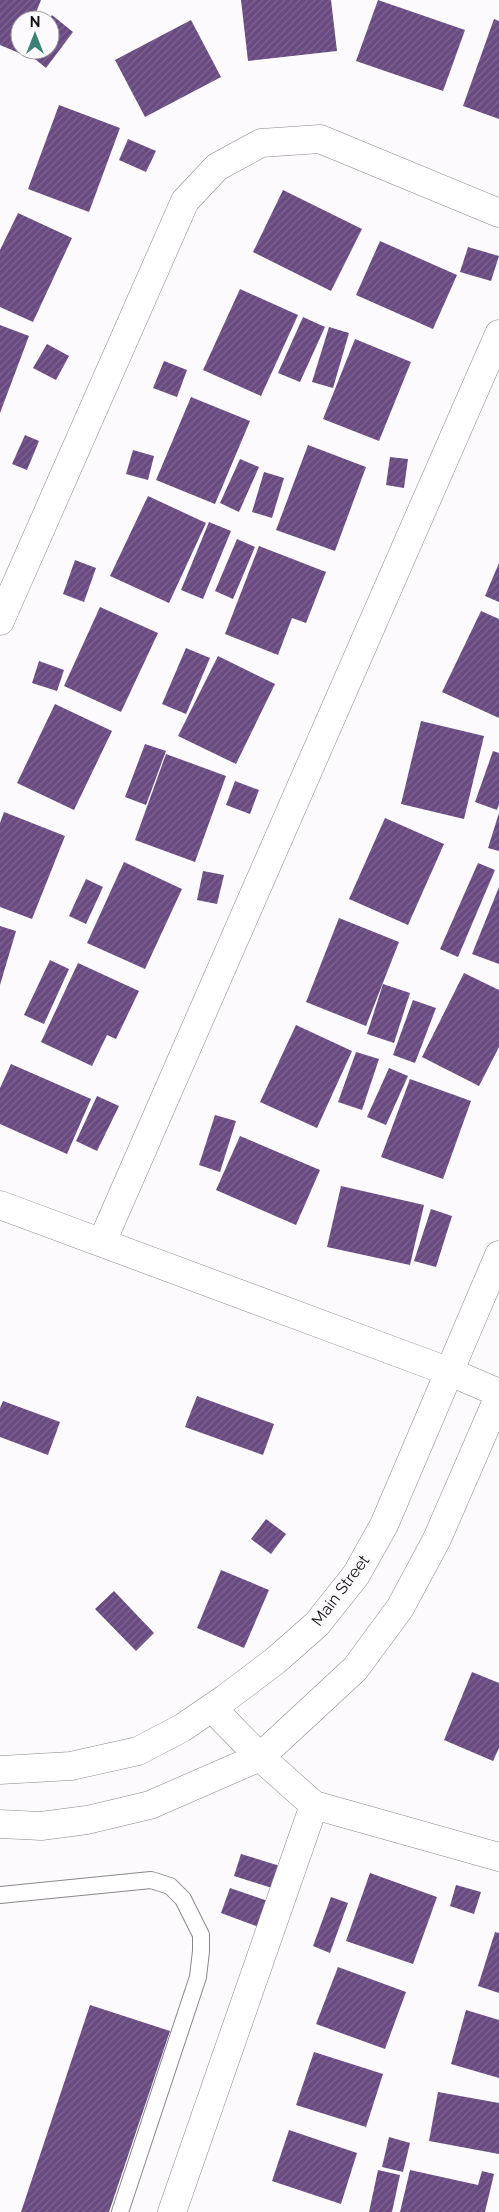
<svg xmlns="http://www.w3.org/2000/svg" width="499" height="2212" font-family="Raleway,sans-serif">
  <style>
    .building { fill: url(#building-hatch) }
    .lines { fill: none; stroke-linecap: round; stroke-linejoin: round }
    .service-casing { stroke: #89888a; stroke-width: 18 }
    .minor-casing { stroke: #89888a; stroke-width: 29 }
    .service { stroke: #fff; stroke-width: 16 }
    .minor { stroke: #fff; stroke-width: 28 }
    .labels { text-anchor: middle; stroke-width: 5; stroke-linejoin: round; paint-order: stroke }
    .street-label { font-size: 16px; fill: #141314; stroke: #fcfafd }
  </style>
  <defs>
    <pattern id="building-hatch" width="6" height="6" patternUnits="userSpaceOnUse" patternTransform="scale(1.25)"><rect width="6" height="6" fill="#694a81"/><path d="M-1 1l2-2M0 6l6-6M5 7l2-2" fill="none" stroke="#7d668f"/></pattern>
  </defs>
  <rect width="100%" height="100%" fill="#fcfafd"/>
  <path class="building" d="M0,0H41L33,20H20L19,53L0,45Z
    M241,0H331L337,51L248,61Z
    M378,0L465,30L443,91L356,61Z
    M52,15L73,32L46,68L25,51L50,50L49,20Z
    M494,19L499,21V119L463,106Z
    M191,20L221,77L145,117L115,60Z
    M59,105L120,128L89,212L28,189Z
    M128,139L156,151L146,172L119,160Z
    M283,190L362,229L331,291L253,252Z
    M18,213L72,238L33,322L0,307V250Z
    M380,241L457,275L433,329L356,295Z
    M468,247L499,256L491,281L460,272Z
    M240,289L298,315L261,396L203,370Z
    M303,317L325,327L300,382L278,373Z
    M0,325L29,336L0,413Z
    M329,327L349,333L333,388L312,382Z
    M355,339L411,362L379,441L323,419Z
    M47,344L69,356L56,380L33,368Z
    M164,361L187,370L177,397L153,388Z
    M191,397L250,421L215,504L156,480Z
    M25,435L39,441L27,470L12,464Z
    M308,445L366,467L335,551L276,530Z
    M133,450L154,456L148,480L126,474Z
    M390,457L408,459L404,488L386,485Z
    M240,459L259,467L239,512L220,503Z
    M264,472L284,478L272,518L252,512Z
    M148,496L206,523L169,603L110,576Z
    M209,522L231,531L203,599L181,590Z
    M237,539L255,547L233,599L215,591Z
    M259,546L326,572L306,623L292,618L278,655L225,634Z
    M75,560L96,568L84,602L63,594Z
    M499,563V602L485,596Z
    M100,607L158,633L121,712L64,686Z
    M481,611L499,619V718L442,692Z
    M186,648L210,658L186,714L162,704Z
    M218,656L275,684L236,764L178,736Z
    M39,661L64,670L57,691L32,683Z
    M55,704L112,731L74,810L17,783Z
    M421,721L484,736L464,819L401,804Z
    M145,744L166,751L146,805L125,797Z
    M493,751L499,753V804L497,810L475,802Z
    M166,754L226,776L195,862L135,840Z
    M235,781L259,790L250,814L226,805Z
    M4,812L65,836L32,919L0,907V823Z
    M499,813V851L488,848Z
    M385,818L444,844L408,925L349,899Z
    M124,862L182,889L145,969L87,943Z
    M478,863L495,870L458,957L440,949Z
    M203,871L224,875L217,904L197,900Z
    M86,879L103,887L86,924L69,916Z
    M499,887V964L472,954Z
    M339,918L399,942L366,1026L306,1002Z
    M0,926L16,931L0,985Z
    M50,960L69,969L44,1024L24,1015Z
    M78,963L139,991L116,1039L107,1035L92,1066L41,1042Z
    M464,973L499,990V1047L479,1086L422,1057Z
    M383,984L410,993L394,1043L367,1034Z
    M413,1000L436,1008L415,1063L393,1055Z
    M296,1025L352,1051L317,1128L260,1102Z
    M356,1052L379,1059L362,1110L338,1102Z
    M11,1064L91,1099L67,1154L0,1124V1088Z
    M389,1068L408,1076L386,1125L367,1117Z
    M410,1079L471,1101L443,1179L381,1157Z
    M97,1096L119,1106L97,1151L76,1141Z
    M215,1115L236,1121L220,1172L199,1165Z
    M240,1136L320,1170L296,1225L216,1190Z
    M341,1186L424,1205L410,1265L327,1247Z
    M431,1209L452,1216L436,1267L414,1261Z
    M197,1396L274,1424L263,1455L185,1427Z
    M3,1401L60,1422L48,1455L0,1437V1408Z
    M266,1519L286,1534L271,1554L251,1539Z
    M221,1570L269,1590L244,1648L197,1628Z
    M114,1591L154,1633L136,1651L95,1609Z
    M472,1672L499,1683V1748L493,1761L444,1740Z
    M241,1854L280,1866L272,1888L234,1876Z
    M370,1873L437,1897L413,1964L346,1941Z
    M456,1885L481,1892L474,1914L450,1906Z
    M230,1888L268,1901L259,1927L221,1913Z
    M331,1897L348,1903L330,1953L313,1946Z
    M495,1932L499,1933V1993L478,1986Z
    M338,1967L406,1992L385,2049L316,2024Z
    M90,2005L170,2031L109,2212H21Z
    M466,2010L499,2020V2078L451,2064Z
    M314,2052L383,2074L366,2127L296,2105Z
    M438,2092L499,2103V2154L429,2141Z
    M289,2130L357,2153L341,2204L272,2181Z
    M389,2137L410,2143L403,2172L382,2167Z
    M378,2170L400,2175L392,2212H369Z
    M410,2170L478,2185L482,2171L494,2174L485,2212H400Z"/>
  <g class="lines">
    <defs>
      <path id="service" d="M0,1895L151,1880L170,1886L183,1899L201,1935V1951L198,1977L120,2212"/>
      <path id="minor" d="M0,621L185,201L217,167L261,143L320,139L499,213
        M0,1205L450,1372L499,1393
        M102,1242L499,334
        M212,1708L260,1757L314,1805L499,1857
        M0,1770L71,1766L138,1751L182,1728L226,1698L275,1661L317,1624L356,1575L384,1525L499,1255
        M0,1824L41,1826L87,1820L150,1805L260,1757L355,1669L400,1608L437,1539L499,1396
        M172,2212L314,1805"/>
    </defs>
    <use href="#service" class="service-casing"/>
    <use href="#minor" class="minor-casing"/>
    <use href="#service" class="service"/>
    <use href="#minor" class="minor"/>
  </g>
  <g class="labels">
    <g class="street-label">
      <text transform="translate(340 1590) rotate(-53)" y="6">Main Street</text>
    </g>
  </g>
  <g transform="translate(35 35)"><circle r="24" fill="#fcfafd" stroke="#9f9ea0"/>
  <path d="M0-4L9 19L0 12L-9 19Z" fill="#3c8177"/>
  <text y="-8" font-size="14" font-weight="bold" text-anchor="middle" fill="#141314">N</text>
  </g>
</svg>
